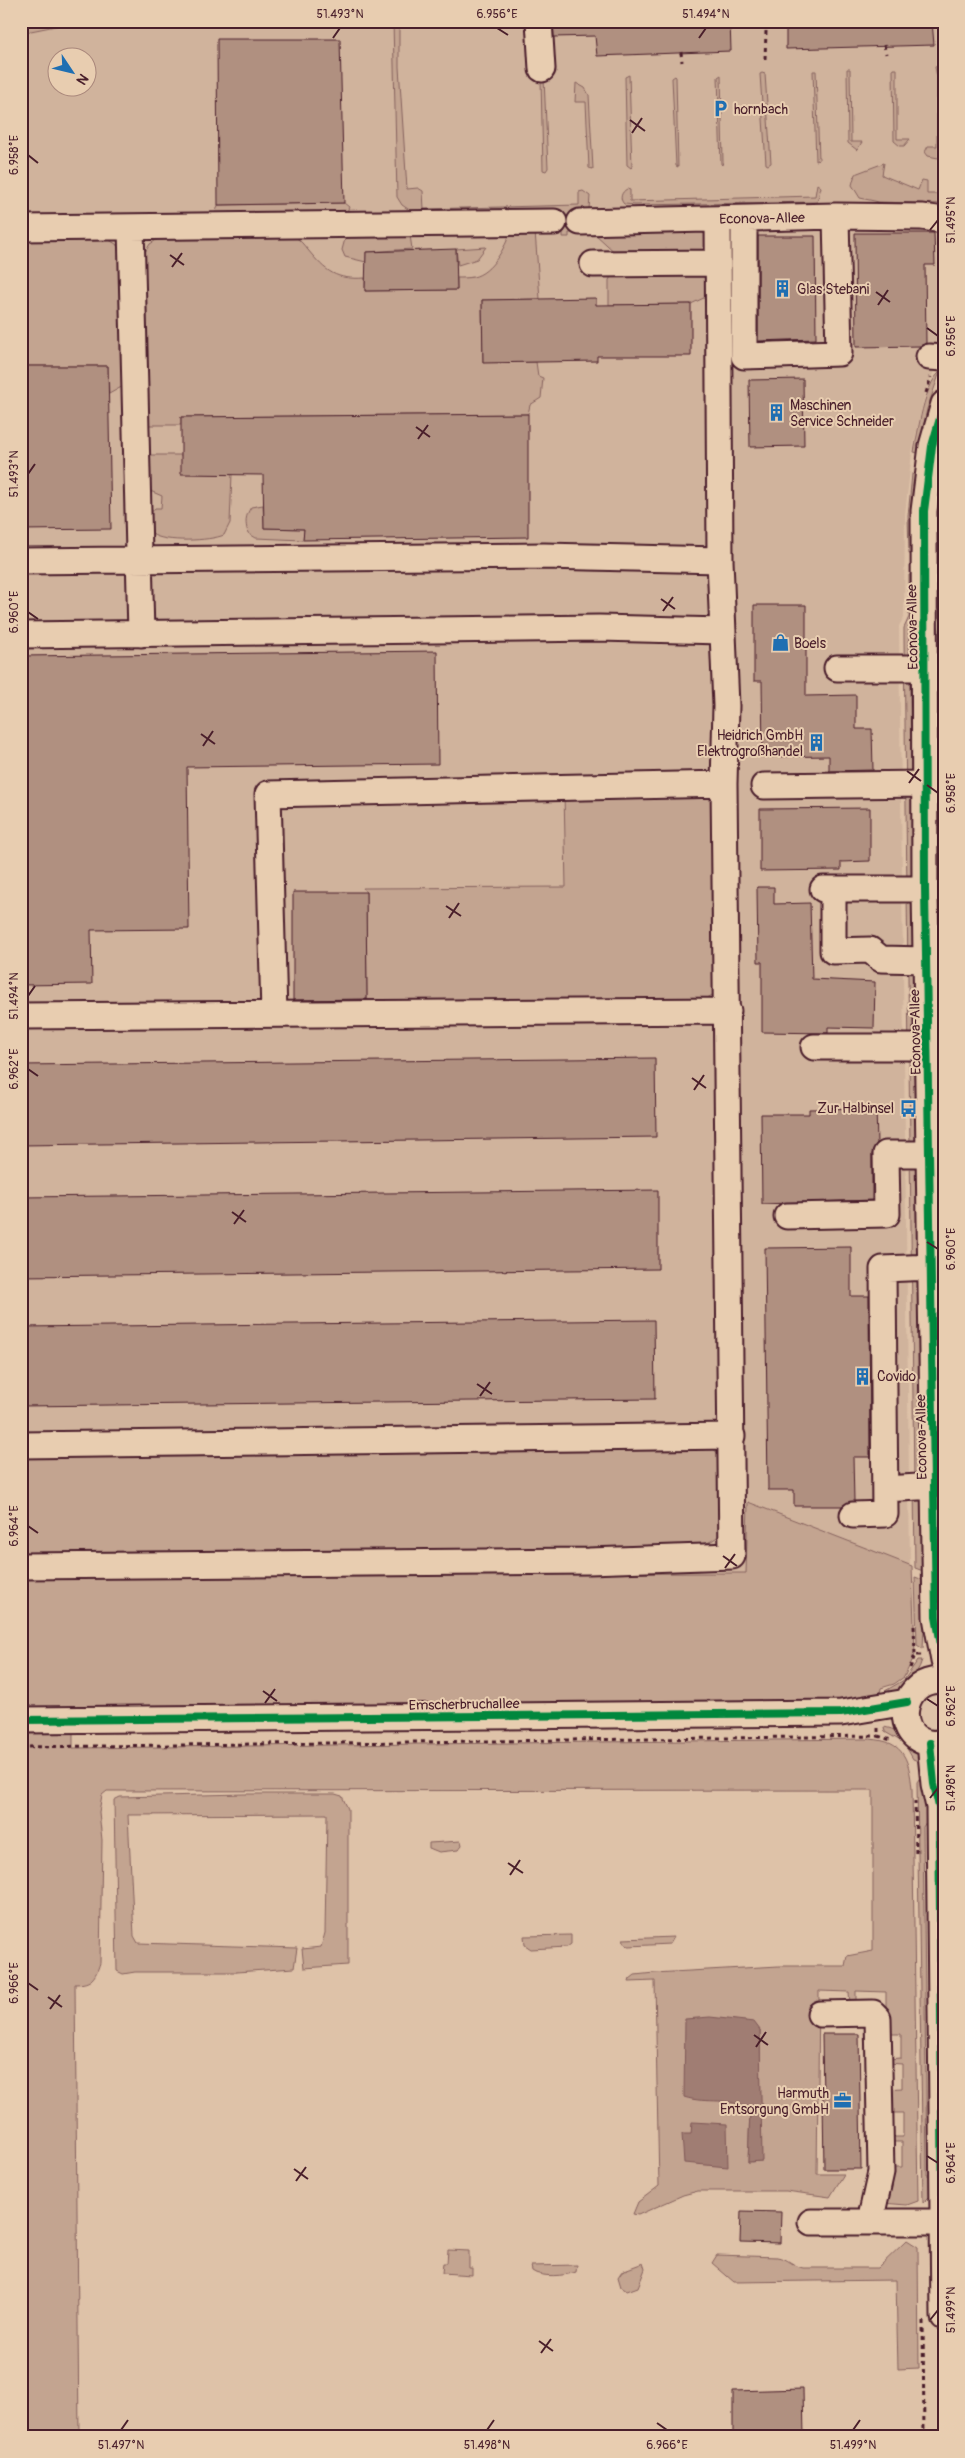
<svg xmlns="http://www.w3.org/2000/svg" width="965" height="2458" font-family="Pangolin,sans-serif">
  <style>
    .built { fill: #d0b39c; fill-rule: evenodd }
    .green { fill: #c3a490; stroke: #86625e; fill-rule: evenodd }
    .water { fill: #a07d73; stroke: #7e5756 }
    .building { fill: #b09080; stroke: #4a1f2b }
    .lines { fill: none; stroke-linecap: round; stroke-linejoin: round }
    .minor-casing { stroke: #4a1f2b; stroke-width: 29 }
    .path { stroke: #4a1f2b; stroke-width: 3; stroke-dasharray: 4 4; stroke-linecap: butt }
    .minor { stroke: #e8cdb0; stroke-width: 25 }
    .cycleway-casing { stroke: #e8cdb0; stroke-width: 11 }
    .cycleway { stroke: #00873e; stroke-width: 8 }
    .ticks { fill: none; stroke: #4a1f2b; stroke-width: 2 }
    .labels { text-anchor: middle; stroke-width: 4; stroke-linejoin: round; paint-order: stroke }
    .poi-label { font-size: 14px; fill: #4a1f2b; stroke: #e8cdb0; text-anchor: start }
    .street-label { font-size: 14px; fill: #4a1f2b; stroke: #e8cdb0 }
    .neatline { fill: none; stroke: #4a1f2b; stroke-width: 2 }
    .ticks-label { font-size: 12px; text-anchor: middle; fill: #4a1f2b }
  </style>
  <rect width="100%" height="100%" fill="#dec2a8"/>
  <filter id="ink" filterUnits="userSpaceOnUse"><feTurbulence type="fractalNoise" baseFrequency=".02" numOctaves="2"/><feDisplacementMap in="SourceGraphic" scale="10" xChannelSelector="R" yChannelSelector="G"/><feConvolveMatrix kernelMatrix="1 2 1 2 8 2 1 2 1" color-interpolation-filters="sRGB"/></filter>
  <g filter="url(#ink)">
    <path class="built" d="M80,21H944V348L926,390L912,452L905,514L904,617L899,626L910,1566L749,1502L747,1573L21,1575V33ZM58,58H88V88H58Z"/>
    <path class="green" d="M21,21H80L21,33Z
      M393,21H399V67L407,189L418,188L423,191L424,209L579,205V192L583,191L590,196L589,209L584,212L708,232L712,243L705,253L619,256L594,233H569V237H563V217L414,213L402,205L397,197Z
      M940,65L943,154L938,158L928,156L925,152L928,146H937V77L935,67Z
      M847,69H850L851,142H862L857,150L848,143Z
      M893,69H897V139H910L904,146H900L894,141Z
      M813,71H816L819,160L816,161Z
      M762,73L765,74L771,163L768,165L766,164L760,74Z
      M629,75L632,167L631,168L627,165L625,77Z
      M721,75L723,162L722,165L721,164L718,77Z
      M675,76L676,77L678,167L676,166L672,78Z
      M541,79H544L548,168L546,171L543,170Z
      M576,83L585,88L589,95L593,169L589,168L586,102H575Z
      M884,163L882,175L918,190L922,180L927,181V194H944V204L879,202L860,198L852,185L855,174Z
      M817,184L821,187L817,202L635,205L624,204C619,199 621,192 627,189L630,190V201L815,196Z
      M344,203L349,207L346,214L222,215L216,212L218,205Z
      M511,231H535L540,299L482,300L483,362H536L538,376L543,378L541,398L530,405L528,414L181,417V425H146L142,257L150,244L163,236L290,235C299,238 302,243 308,250C326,272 336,280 365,278V291L457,290V278C462,278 468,278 473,277C492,273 505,247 511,231Z
      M346,235H410L412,249L366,252V262L345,257L342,250Z
      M37,240H109L116,244L122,253L125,385L109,394L108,366H21V242Z
      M486,247L477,259L458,265L456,249Z
      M702,270L711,279L708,296L691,304L609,305V280L613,274Z
      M940,372L927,409L918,453L914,452C918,432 924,385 940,372Z
      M147,455H181L232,474L230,523L224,535C210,541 164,543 152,534L149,515L155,508H161L162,496L148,490Z
      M912,474L916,475L912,526L914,553L909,554L908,516Z
      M263,505L264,528L304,529L303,540L256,538L248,533C245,522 245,517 251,507Z
      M933,571L938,572L940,619L944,626L943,811L939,805L937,792L943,787L939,629L934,618Z
      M909,575H914V619L909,628L922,1557L926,1572L915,1568L904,638V628L909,617Z
      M564,793L706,794L713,799L717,992L704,1000H367L366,892L363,888L566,887Z
      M711,1447L724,1459V1529C714,1544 701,1545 684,1549L21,1562V1451Z
      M748,1502L912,1566L915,1655L904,1677L894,1684L881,1688L879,1700L73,1718V1748L864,1739C901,1739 909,1755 912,1789L918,2201L907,2205L882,2203L888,2167H902V2142H888V2137H903V2113H888L887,2089L902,2088V2064L887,2063V2059L901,2058V2034H886V1992L856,1991V2006H850L849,1992L819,1991L817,2174H844L830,2197L786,2191H698L683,2195L638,2215L633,2214L638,2202L659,2186L655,1981L629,1982L630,1979L635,1975L654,1973L779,1966H845L847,1956L873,1951V1790L107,1791L102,1795L99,1812L102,1840L100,1963C95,1978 92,1984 75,1984L79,2437H21V1575L746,1573ZM760,2030L761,2161L748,2162L750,2111L740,2103Z
      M915,1577L926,1581L923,1649L917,1645Z
      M918,1660H922C917,1678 901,1691 884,1696L885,1691L904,1680Z
      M884,1727C905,1731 916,1743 923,1763L913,1759L904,1743L885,1732Z
      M921,1776L929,1817L923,1827L927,2175H933L930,2196L923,2203L917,1782Z
      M243,1794H335L342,1796L348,1809V1965L304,1968L302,1949L321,1947L325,1933L327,1814L128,1815L134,1936L138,1943L297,1948L294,1968L236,1972H135L123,1974L117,1971L114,1800L120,1797Z
      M461,1841L462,1845L458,1850L439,1852L429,1848V1843Z
      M571,1935V1944L567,1947L531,1949L525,1945L524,1936Z
      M674,1937L670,1944L629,1946L626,1945L623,1939Z
      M907,2240L918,2247L919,2368L898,2369L896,2280L734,2282L712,2263L717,2255L778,2257C787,2258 793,2266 803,2268H878Z
      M448,2250L469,2251V2268H472V2275L442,2273L443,2263H447Z
      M643,2263L645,2269L638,2287L627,2291L621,2287L618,2277L622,2271Z
      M577,2265L576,2272C565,2276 541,2278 532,2271L531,2266Z"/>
    <path class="water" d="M710,2017L754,2022L760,2030L762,2161L748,2162L750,2111C730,2095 708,2105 684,2097L685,2019Z
      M692,2122L727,2124L728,2167L684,2163L682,2134H691Z"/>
    <path class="building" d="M553,21H730L731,51L597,56L595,36L554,37Z
      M786,21H932L934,45L786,49Z
      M217,39H340L344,203L218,205Z
      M855,233H934L935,265H925L926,343L921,346L856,347Z
      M758,236H815L816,339L758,341Z
      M456,249L457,290L365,291L366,252Z
      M596,298V305L691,304V356H597V361L483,363L482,300Z
      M21,366H108L111,529L21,530Z
      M803,379L804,446L750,447L749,380Z
      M528,414V537L303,540L304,529L264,528L263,475L181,474V417Z
      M754,605H806V696L856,695V729H872L873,770L829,771V756L763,757L762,681H754Z
      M437,651L438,764L187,767L189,929L91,930L92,984L21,985V656Z
      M870,808V861L841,862V870L760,871V809Z
      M757,887H774V904L810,903L812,979L875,982L874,1028L828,1027V1033L762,1032V962H758Z
      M293,892H366L367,999L293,1000Z
      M655,1058L656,1137L21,1145V1065Z
      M876,1108L877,1143L872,1154V1200L762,1204L761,1114H809V1109Z
      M658,1190V1269L21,1276V1197Z
      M851,1247V1296H869L870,1457H853L854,1501L843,1506H794V1490H768L765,1248Z
      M654,1320L655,1399L21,1406V1327Z
      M822,2034H859L861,2169H824Z
      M741,2211L781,2212L780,2243L740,2242Z
      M803,2389L804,2437H733V2391Z"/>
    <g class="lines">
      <defs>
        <path id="minor" d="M539,21L542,69
          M744,219V356L839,353L836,216
          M580,222L836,216L922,217L944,220
          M131,227L141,634
          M21,228L554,222
          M593,264L718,263
          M929,357L944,358
          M944,404L932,446L924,511L925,889L936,1617L944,1661
          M21,561L544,556L720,560
          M21,635L599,628L723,631
          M837,668H925
          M764,786L926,784
          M823,889H925
          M833,889V951L870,950L881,959L926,960
          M274,1014L268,794L724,784
          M21,1016L728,1011
          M814,1047H928
          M787,1216L887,1214L886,1154H930
          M21,1445L732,1436
          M885,1489L935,1486
          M853,1515L885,1514L883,1269L932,1267
          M21,1566L589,1561L732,1556L724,784L726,706L720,560L718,219
          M944,1681C903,1674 890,1734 928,1743C933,1744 939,1743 944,1742
          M21,1720L841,1713L907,1702
          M930,1743L934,1784L939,1807L944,2317
          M820,2014L873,2013L878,2018L881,2172L870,2222
          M811,2222H943"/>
      </defs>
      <use href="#minor" class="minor-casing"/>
      <path class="path" d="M884,45L886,54
        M681,52L682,62
        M765,59L766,31
        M926,393L931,377
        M914,1626L915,1655
        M910,1668L915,1655H922
        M878,1728V1736L891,1740
        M21,1747L878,1736
        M915,1801L916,1855
        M923,2321L924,2437"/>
      <use href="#minor" class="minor"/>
      <defs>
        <path id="cycleway" d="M944,404L932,446L924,511L925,889L936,1617L944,1661
          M21,1720L841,1713L907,1702
          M930,1743L934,1784L939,1807L944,2317"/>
      </defs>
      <use href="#cycleway" class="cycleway-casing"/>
      <use href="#cycleway" class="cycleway"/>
    </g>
  </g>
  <path class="ticks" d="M497,28L508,35M333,38L340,28M699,38L706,28M630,120L645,131M632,133L642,118M28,155L38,163M930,230L938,220M170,255L184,265M172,267L182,253M876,292L890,302M878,305L888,290M927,328L938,336M416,427L430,437M418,439L428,425M28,474L35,464M661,599L675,609M663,611L673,597M28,612L38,619M201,734L215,744M203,746L213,731M907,771L921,781M909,783L919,769M927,785L938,793M446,906L461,916M449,918L459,903M28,996L35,986M28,1069L38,1076M692,1078L706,1088M694,1090L704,1075M232,1212L246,1222M234,1224L244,1210M927,1242L938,1249M477,1384L492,1394M480,1396L490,1382M28,1526L38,1533M723,1556L737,1566M725,1568L735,1554M263,1691L277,1701M927,1699L938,1706M265,1703L275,1689M930,1798L938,1788M508,1863L523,1873M510,1875L520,1860M28,1983L38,1990M48,1997L62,2007M50,2009L60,1995M754,2035L768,2045M756,2047L766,2032M927,2156L938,2163M294,2169L308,2179M296,2181L306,2167M930,2320L938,2310M539,2341L553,2351M541,2353L551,2339M657,2423L667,2430M121,2430L128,2420M487,2430L494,2420M853,2430L860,2420"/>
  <defs>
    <symbol id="parking-bare" viewBox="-9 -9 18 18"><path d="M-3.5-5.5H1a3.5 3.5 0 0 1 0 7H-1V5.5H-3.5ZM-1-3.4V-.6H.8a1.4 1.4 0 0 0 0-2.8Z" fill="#1f6fb2" stroke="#e8cdb0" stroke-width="2.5" paint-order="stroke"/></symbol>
    <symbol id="building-bare" viewBox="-9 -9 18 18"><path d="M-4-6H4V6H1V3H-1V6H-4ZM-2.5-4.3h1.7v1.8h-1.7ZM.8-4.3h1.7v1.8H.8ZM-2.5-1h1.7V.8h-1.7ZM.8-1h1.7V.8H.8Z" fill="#1f6fb2" stroke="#e8cdb0" stroke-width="2.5" paint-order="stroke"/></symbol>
    <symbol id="shop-bare" viewBox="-9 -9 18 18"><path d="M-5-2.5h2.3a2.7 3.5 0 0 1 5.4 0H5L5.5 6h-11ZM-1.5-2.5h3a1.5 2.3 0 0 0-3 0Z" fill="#1f6fb2" stroke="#e8cdb0" stroke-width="2.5" paint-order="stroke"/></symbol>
    <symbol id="bus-bare" viewBox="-9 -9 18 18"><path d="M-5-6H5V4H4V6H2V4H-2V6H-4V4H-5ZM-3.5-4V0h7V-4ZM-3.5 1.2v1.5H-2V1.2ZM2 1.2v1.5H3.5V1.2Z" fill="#1f6fb2" stroke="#e8cdb0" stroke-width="2.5" paint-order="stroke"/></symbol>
    <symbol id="office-bare" viewBox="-9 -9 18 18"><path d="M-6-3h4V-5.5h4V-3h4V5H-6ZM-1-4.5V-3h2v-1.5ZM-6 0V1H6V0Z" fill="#1f6fb2" stroke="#e8cdb0" stroke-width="2.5" paint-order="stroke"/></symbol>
  </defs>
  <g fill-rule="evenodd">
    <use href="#parking-bare" x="708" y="96" width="25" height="25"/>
    <use href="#building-bare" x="770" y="276" width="25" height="25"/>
    <use href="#building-bare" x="764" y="400" width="25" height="25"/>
    <use href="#shop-bare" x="768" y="630" width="25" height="25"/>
    <use href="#building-bare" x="804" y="730" width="25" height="25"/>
    <use href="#bus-bare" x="896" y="1096" width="25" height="25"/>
    <use href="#building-bare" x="850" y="1364" width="25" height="25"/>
    <use href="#office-bare" x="830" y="2088" width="25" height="25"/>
  </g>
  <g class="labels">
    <g class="poi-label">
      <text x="734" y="114">hornbach</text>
      <text x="797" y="294">Glas Stebani</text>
      <text x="790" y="410">Maschinen<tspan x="790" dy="16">Service Schneider</tspan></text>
      <text x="794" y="648">Boels</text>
      <text x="803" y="740" text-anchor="end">Heidrich GmbH<tspan x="803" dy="16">Elektrogroßhandel</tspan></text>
      <text x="894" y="1113" text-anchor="end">Zur Halbinsel</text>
      <text x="877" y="1381">Covido</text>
      <text x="829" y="2098" text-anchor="end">Harmuth<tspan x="829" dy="16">Entsorgung GmbH</tspan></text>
    </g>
    <g class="street-label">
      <text transform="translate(762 218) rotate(-1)" y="5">Econova-Allee</text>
      <text transform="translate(912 627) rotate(-91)" y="5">Econova-Allee</text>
      <text transform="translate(915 1032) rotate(-91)" y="5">Econova-Allee</text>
      <text transform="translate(921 1437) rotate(-91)" y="5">Econova-Allee</text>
      <text transform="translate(464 1704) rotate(-1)" y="5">Emscherbruchallee</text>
    </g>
  </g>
  <rect width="965" height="2458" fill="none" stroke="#e8cdb0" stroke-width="55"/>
  <g transform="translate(72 72) rotate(125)"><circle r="24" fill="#e8cdb0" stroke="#a9877b"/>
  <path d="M0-4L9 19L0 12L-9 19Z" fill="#1f6fb2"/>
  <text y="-8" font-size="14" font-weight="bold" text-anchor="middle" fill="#4a1f2b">N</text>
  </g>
  <rect x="28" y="28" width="910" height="2402" class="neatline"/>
  <g class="ticks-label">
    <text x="340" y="18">51.493°N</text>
    <text x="497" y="18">6.956°E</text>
    <text x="706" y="18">51.494°N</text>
    <text transform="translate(14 155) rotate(-90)" y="4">6.958°E</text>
    <text transform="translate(951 220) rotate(-90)" y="4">51.495°N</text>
    <text transform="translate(951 336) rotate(-90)" y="4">6.956°E</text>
    <text transform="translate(14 474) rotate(-90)" y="4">51.493°N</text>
    <text transform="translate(14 612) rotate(-90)" y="4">6.960°E</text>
    <text transform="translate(951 793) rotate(-90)" y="4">6.958°E</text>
    <text transform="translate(14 996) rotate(-90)" y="4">51.494°N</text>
    <text transform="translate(14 1069) rotate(-90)" y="4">6.962°E</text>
    <text transform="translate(951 1249) rotate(-90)" y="4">6.960°E</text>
    <text transform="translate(14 1526) rotate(-90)" y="4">6.964°E</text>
    <text transform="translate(951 1706) rotate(-90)" y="4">6.962°E</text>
    <text transform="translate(951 1788) rotate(-90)" y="4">51.498°N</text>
    <text transform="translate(14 1983) rotate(-90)" y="4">6.966°E</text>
    <text transform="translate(951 2163) rotate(-90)" y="4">6.964°E</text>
    <text transform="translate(951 2310) rotate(-90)" y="4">51.499°N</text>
    <text x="121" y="2449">51.497°N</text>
    <text x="487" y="2449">51.498°N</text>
    <text x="667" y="2449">6.966°E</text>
    <text x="853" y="2449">51.499°N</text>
  </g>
</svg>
